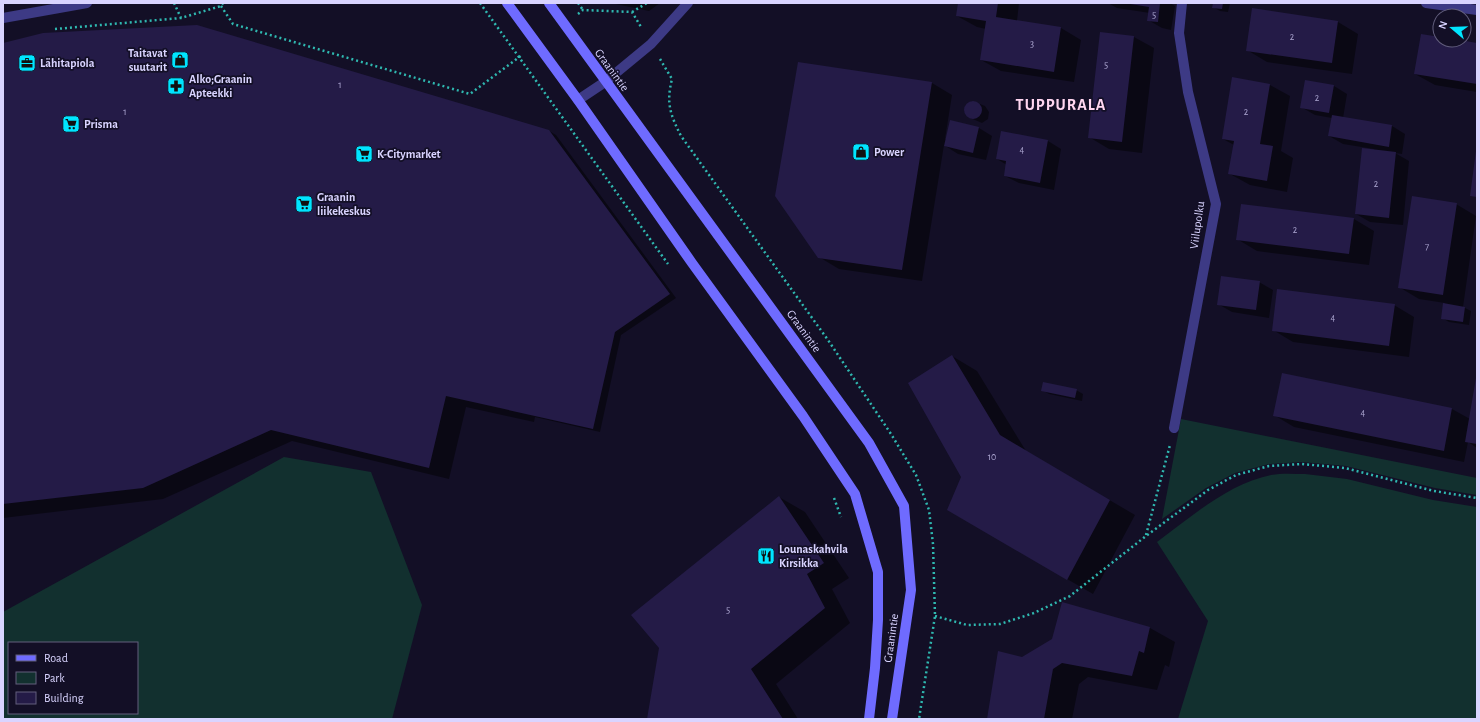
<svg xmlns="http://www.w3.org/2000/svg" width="1480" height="722" font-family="'Alegreya Sans',sans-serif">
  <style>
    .green { fill: #12302f; fill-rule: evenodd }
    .shadow { fill: #0007 }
    .building { fill: #241b47 }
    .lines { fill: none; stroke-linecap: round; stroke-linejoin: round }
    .path { stroke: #2fb8b0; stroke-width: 2.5; stroke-dasharray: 2 3; stroke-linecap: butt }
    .lane { stroke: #3d3a85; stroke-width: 10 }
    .street { stroke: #3d3a85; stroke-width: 10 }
    .secondary { stroke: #6f6bff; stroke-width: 10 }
    .labels { text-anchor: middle; stroke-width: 3.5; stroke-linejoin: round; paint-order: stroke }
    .number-label { font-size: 10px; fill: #aca6d1 }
    .poi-label { font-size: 12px; font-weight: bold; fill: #d9d4ff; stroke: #130f26; text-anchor: start }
    .street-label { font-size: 12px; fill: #d9d4ff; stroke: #130f26 }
    .district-label { font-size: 16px; font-weight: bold; letter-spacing: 1px; fill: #ffd6f0; stroke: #130f26 }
  </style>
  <rect width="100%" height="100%" fill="#130f26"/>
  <path class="green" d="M1181,419L1477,478V495L1435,488L1346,466L1302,462L1269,464L1235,473L1206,488L1162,519Z
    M284,457L371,472L422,605L392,719H3V612ZM9,643H137V713H9Z
    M1305,474L1347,479L1433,500L1477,507V719H1178L1208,621L1157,542C1192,516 1228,484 1271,475C1282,473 1294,474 1305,474Z"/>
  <path class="shadow" d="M611,3H660L649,11Z
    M959,3H1019L1017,21L1061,28L1081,40L1074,82L1001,71L981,60L986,29L977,27L957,16Z
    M1108,3H1170L1175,6L1171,30L1162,28L1148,20L1150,13L1117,8Z
    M1214,3H1230L1228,12L1220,11L1213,7Z
    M1253,9L1338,22L1358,34L1352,74L1267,62L1247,50Z
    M1134,37L1154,48L1142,153L1109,149L1089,137Z
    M1440,38V40L1477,44V92L1435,85L1415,74Z
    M3,44L549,131L556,135L676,298L621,335L600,432L535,417L534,422L466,407L449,479L292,441L163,499L3,518Z
    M932,83L952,95L945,139L979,128L992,136L986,160L958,154L944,145L922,281L839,269L819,257Z
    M1270,85L1290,96L1281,151L1293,158L1287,192L1250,185L1230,174L1234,145L1223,139Z
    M1334,86L1347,94L1343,118L1392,126L1405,134L1402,154L1395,153L1409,161L1403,225L1370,222L1356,214L1374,149L1343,144L1329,136L1332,118L1315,115L1301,107Z
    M972,101L985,106L989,112L988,119L982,123L968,117L964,111L966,105Z
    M1048,141L1061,149L1054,190L1019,183L1005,176L1007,165L997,159Z
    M1456,204L1476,216L1463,307L1471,311L1469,325L1449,322L1442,318L1445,303L1419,299L1399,287Z
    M1354,219L1374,231L1369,265L1257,251L1237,239Z
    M1259,282L1273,290L1269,318L1232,312L1218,304Z
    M1394,305L1414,317L1409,357L1293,342L1273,330Z
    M952,356L977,371L1026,451L1135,515L1093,594L948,510L963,476Z
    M1283,374L1452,409L1470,419L1477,379V448L1468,442L1464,462L1294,427L1274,415Z
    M1042,390H1076L1083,394L1082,401L1049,394Z
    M779,497L805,512L849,578L832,589L850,623L776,684L798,719H648Z
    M1150,628L1175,642L1169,667L1165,665L1157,690L1088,677L1079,684L1072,719H988L1022,658L1052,640Z"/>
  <path class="building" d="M958,3H998L996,17L1061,27L1054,72L980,60L986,21L956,16Z
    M1124,3H1160L1158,22L1147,21L1149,7Z
    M1213,3H1223L1222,9L1212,8Z
    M1252,8L1338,21L1332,63L1246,51Z
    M197,25L549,130L670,294L615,332L593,429L446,396L429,468L271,430L143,488L3,504V43L43,33Z
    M1100,32L1134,36L1122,142L1088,138Z
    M1421,34L1440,37V40H1460L1477,43V84L1414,74Z
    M798,62L932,82L902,270L818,258L775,196Z
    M1232,77L1270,84L1260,144L1273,146L1267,181L1228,174L1234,141L1222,139Z
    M1305,80L1334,85L1329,113L1300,108Z
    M964 110a9 9 0 1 1 18 0a9 9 0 1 1-18 0Z
    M1332,115L1392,125L1389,147L1328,136Z
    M950,120L979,127L973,153L944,146Z
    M1001,131L1048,140L1040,183L1004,176L1006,161L996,159Z
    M1362,148L1396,152L1389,218L1355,214Z
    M1476,151H1477V197L1470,196Z
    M1412,196L1457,203L1443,295L1398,288Z
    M1241,204L1354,218L1349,254L1236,240Z
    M1221,276L1260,281L1256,310L1217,305Z
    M1277,289L1395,304L1389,346L1272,331Z
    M1443,303L1465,307L1463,322L1441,319Z
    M952,355L1000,435L1110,500L1067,580L947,510L961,477L908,383Z
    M1282,373L1452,408L1444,451L1273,416Z
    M1476,378H1477V444L1465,442Z
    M1043,382L1077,389L1075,398L1041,391Z
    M779,496L824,563L807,574L825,608L751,669L783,719H647L659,648L631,615Z
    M1062,602L1150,627L1144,653L1139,651L1132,676L1062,663L1053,669L1044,719H987L998,651L1022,657L1052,639Z"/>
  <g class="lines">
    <path class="path" d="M174,3L181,18
      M480,3L668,264
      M578,3L583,10
      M221,6L233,24L470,94L522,55
      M632,12L647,3
      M578,14L583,10L632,12L641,27
      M55,29L181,18L221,6L223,3
      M660,59L672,79C666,103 670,114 681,136L828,340L891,434L916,475L929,510L933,544L935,616L919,719
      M834,498L841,517
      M1146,535L1170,445
      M935,616L967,625L1000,624L1034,613L1070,596L1146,536L1208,490L1236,475L1269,466L1302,464L1345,468L1434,491L1477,498"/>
    <path class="lane" d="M3,18L87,3"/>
    <path class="street" d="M1426,3L1477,10
      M578,100L605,82L651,44L688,3
      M1174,428L1216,204L1188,92L1179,33L1182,3"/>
    <path class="secondary" d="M507,3L578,100L692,263L803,416L855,494L878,572V620L875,668L869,719
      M549,3L869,443L904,506L911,590L892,719"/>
  </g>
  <defs>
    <symbol id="shop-square" viewBox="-11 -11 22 22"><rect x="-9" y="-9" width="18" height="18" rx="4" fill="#00e5ff" stroke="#130f26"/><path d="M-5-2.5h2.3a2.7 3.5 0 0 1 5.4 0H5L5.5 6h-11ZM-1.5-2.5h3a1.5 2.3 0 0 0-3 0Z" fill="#111"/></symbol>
    <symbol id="office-square" viewBox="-11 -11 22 22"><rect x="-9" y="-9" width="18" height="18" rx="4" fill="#00e5ff" stroke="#130f26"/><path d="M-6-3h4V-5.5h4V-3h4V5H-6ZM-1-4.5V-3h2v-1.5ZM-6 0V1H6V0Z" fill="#111"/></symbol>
    <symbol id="pharmacy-square" viewBox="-11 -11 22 22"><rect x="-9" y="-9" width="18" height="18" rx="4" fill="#00e5ff" stroke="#130f26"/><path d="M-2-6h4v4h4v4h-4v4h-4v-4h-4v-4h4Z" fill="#111"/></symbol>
    <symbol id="supermarket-square" viewBox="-11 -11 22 22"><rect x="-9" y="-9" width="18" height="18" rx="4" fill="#00e5ff" stroke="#130f26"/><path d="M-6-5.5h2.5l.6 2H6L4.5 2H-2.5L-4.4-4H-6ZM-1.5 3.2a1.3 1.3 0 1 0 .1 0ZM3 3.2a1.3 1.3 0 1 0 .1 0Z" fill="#111"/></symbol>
    <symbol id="restaurant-square" viewBox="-11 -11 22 22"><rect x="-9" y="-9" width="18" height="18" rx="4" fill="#00e5ff" stroke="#130f26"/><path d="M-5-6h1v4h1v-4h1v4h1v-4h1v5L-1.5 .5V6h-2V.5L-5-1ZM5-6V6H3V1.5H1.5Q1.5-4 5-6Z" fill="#111"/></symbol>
  </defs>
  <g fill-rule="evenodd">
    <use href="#shop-square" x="170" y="50" width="20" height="20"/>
    <use href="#office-square" x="17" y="53" width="20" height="20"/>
    <use href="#pharmacy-square" x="166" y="76" width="20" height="20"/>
    <use href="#supermarket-square" x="61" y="114" width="20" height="20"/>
    <use href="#shop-square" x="851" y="142" width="20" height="20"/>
    <use href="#supermarket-square" x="354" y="144" width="20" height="20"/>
    <use href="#supermarket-square" x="294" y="194" width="20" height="20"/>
    <use href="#restaurant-square" x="756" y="546" width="20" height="20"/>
  </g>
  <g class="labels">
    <g class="number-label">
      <text x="1154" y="18">5</text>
      <text x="1292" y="40">2</text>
      <text x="1032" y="47">3</text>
      <text x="1106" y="68">5</text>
      <text x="340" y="88">1</text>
      <text x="1317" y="101">2</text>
      <text x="125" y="115">1</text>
      <text x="1246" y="115">2</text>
      <text x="1022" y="153">4</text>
      <text x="1376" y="187">2</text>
      <text x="1295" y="233">2</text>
      <text x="1427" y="250">7</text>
      <text x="1333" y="321">4</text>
      <text x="1363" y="416">4</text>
      <text x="992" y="460">10</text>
      <text x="728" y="613">5</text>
    </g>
    <g class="poi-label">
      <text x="167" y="57" text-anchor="end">Taitavat<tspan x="167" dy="14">suutarit</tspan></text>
      <text x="40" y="67">Lähitapiola</text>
      <text x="189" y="83">Alko;Graanin<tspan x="189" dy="14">Apteekki</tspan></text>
      <text x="84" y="128">Prisma</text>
      <text x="874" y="156">Power</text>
      <text x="377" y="158">K-Citymarket</text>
      <text x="317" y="201">Graanin<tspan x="317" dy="14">liikekeskus</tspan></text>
      <text x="779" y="553">Lounaskahvila<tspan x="779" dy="14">Kirsikka</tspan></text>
    </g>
    <g class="street-label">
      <text transform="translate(612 70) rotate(54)" y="4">Graanintie</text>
      <text transform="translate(1197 225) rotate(-82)" y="4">Viilupolku</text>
      <text transform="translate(804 331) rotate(54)" y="4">Graanintie</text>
      <text transform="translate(891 638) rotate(-82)" y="4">Graanintie</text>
    </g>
    <g class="district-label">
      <text x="1061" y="110">TUPPURALA</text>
    </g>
  </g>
  <rect width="1480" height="722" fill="none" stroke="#d9d4ff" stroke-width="8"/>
  <rect x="8" y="642" width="130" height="72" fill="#130f26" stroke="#625e7d"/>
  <rect x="16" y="655" width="20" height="6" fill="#6f6bff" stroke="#625e7d"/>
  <text x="44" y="662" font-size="12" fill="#d9d4ff">Road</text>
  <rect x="16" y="672" width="20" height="12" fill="#12302f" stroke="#625e7d"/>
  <text x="44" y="682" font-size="12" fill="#d9d4ff">Park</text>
  <rect x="16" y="692" width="20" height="12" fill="#241b47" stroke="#625e7d"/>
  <text x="44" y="702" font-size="12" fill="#d9d4ff">Building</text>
  <g transform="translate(1452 28) rotate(289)"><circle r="19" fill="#130f26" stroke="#625e7d"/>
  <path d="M0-3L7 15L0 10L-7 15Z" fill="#00e5ff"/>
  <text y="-6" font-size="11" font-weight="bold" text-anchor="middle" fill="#d9d4ff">N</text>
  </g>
</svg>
